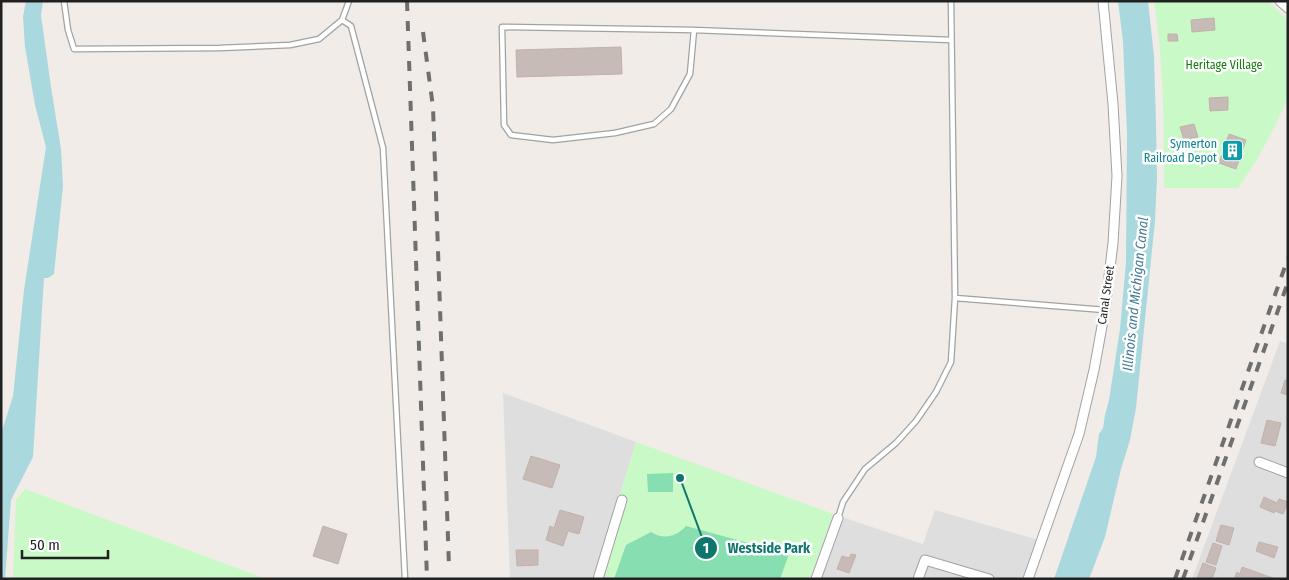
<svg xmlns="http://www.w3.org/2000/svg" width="1289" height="580" font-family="'Fira Sans Condensed',sans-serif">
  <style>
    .residential { fill: #dfdede }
    .park { fill: #c9f9c6 }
    .pitch { fill: #87deb0 }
    .water { fill: #a9d9de }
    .building { fill: #c6bbb7; stroke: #c3b1aa }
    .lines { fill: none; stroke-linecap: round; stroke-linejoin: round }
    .lane-casing { stroke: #a2a2a2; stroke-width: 7 }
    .street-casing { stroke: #a2a2a2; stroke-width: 11 }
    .lane { stroke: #fff; stroke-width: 4.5 }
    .street { stroke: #fff; stroke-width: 9 }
    .rail { stroke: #6f6f6f; stroke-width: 4; stroke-dasharray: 10 10; stroke-linecap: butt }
    .labels { text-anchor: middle; stroke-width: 5; stroke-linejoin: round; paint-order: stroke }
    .park-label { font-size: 12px; fill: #13800d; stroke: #fff }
    .culture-label { font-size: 12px; fill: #0d838f; stroke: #fff; text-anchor: end }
    .street-label { font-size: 12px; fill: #212121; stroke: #fff }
    .water-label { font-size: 14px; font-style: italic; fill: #447a98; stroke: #fff }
    .leader { fill: none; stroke: #0f766e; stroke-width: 2 }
    .callout-dot { fill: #0f766e; stroke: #fff; stroke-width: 2 }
    .mark-label { font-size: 15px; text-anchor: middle; font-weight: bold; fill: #fff }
    .callout-label { font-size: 14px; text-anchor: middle; font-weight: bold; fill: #0f766e; stroke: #fff; stroke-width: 5; stroke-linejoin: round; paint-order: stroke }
  </style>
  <rect width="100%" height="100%" fill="#f1ece7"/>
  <path class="residential" d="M1280,341L1288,344V579H1192Z
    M503,393L636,442L594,579H510Z
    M935,510L1042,541L1028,579H810L833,514L923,544Z"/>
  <path class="park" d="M1154,1H1268L1288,20V98L1273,130L1255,163L1238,188H1164C1164,125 1164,63 1154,1Z
    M636,442L833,514L810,579H594Z
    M25,489L266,579H13L16,500Z"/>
  <path class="pitch" d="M673,473V492H648L647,474Z
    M686,526L789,554L780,579H614L626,545L651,532C664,540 676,537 686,526Z"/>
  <path class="water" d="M26,1H43L41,15L51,87L61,149L63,186L54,274L48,278H44L33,457L11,500L5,579H1V434L13,396L24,290L46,147L35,105L25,47L23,17Z
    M1118,1H1148L1154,56L1156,124L1157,178L1155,221L1136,408L1130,440L1121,469L1105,537L1089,579H1054L1096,457L1099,434L1103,428L1105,415L1109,400L1120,329L1126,262L1127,133L1123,42Z"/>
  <path class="building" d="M1214,18L1215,30L1192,32L1191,20Z
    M1168,34H1177L1178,41H1168Z
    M621,47L622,74L517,77L516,50Z
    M1228,97V110L1210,111L1209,98Z
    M1194,124L1198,137L1184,140L1180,127Z
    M1229,134L1246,140L1236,169L1219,163Z
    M1285,380L1288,381V395L1281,393Z
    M1267,420L1281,423L1275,446L1261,443Z
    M531,456L560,465L552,488L523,479Z
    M1264,497L1277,503L1279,499L1288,502L1283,514L1275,511L1274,513L1260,507Z
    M560,510L584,517L579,534L568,531L563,546L546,540L550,526L554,528Z
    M1221,525L1234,528L1229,545L1216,541Z
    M323,526L347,534L338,564L313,556Z
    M1259,542L1278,547L1274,558L1256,551Z
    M1213,543L1222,546L1216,565L1206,562Z
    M516,550H538V565L517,566Z
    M851,554L856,555L849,573L837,569L842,556L849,558Z
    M1203,563L1216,568L1212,579H1197Z
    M1242,567L1273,578L1234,579L1237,572L1240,574Z"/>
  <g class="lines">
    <defs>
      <path id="lane" d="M64,1L68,30L74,49L220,48L290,45L319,39L342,20L349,1
        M342,20L351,26L383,148L405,579
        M694,30L690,74L671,109L654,124L615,133L553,140L511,135L504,125L502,27L694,30L951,40
        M955,298L1105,310
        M838,518L843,502L865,469L896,443L916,421L936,392L951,362L955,298L951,1"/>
      <path id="street" d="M1280,1L1288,8
        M1259,462L1288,473
        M598,579L622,500
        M816,579L838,518
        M918,579L925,560L989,579
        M1028,579L1079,434L1094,370L1105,310L1113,243L1117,176L1113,104L1103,1"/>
    </defs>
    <use href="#lane" class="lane-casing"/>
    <use href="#street" class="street-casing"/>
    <use href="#lane" class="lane"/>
    <use href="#street" class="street"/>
    <path class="rail" d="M407,1L427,579
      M423,32L433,107L449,567
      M1175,579L1288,258
      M1183,579L1288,282"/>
  </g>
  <defs>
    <symbol id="building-square" viewBox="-11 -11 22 22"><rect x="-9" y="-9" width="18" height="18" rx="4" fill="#0f9aa8" stroke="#fff"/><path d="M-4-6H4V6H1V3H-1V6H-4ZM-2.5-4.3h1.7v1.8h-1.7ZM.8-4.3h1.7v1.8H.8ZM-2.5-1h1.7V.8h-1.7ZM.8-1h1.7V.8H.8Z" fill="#fff"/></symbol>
  </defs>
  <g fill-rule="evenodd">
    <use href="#building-square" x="1220" y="138" width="25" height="25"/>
  </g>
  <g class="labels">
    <g class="park-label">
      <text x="1224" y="69">Heritage Village</text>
    </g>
    <g class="culture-label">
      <text x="1217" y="148">Symerton<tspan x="1217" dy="14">Railroad Depot</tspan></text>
    </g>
    <g class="street-label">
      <text transform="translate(1106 295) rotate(-82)" y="4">Canal Street</text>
    </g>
    <g class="water-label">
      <text transform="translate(1135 294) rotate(-84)" y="5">Illinois and Michigan Canal</text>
    </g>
  </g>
  <path class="leader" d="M680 478L706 548"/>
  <g class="callout-dot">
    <circle cx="680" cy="478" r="5"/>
    <circle cx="706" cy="548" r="12"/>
  </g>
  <g class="mark-label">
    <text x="706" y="553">1</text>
  </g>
  <g class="callout-label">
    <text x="769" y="553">Westside Park</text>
  </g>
  <rect width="1289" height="580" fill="none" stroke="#212121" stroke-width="5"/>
  <path d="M22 550v8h86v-8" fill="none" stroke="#212121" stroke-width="2.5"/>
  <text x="30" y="550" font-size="15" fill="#212121" stroke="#ffffff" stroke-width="4" paint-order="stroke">50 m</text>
</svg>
